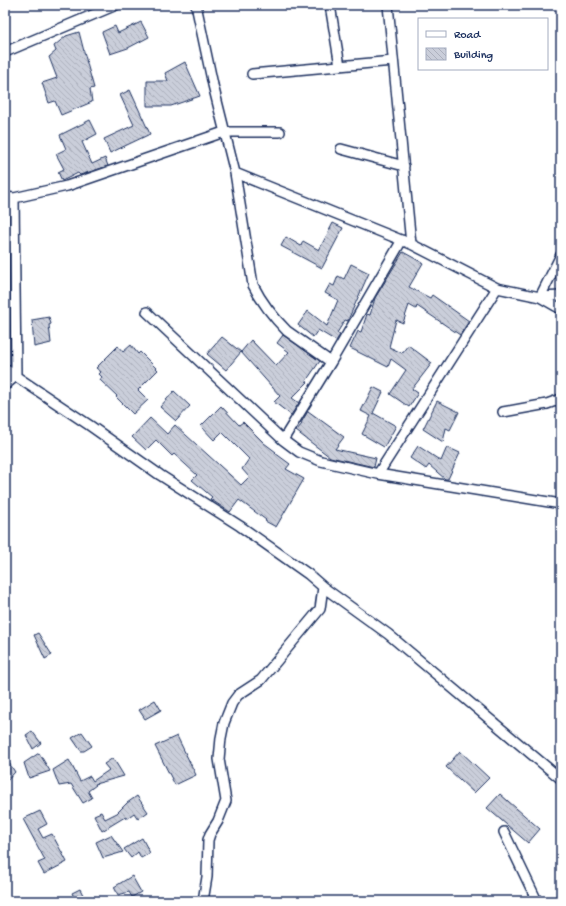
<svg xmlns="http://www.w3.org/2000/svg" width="566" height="906" font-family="'Gochi Hand',sans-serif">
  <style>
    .building { fill: url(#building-back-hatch); stroke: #1b2f5e }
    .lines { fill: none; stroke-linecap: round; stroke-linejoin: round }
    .street-casing { stroke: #1b2f5e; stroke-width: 12 }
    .street { stroke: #fff; stroke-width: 9 }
  </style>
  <defs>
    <pattern id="building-back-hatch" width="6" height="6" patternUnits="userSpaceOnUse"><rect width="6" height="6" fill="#caceda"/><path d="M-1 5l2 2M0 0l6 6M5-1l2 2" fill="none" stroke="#adb1be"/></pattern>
  </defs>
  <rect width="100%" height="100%" fill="#fff"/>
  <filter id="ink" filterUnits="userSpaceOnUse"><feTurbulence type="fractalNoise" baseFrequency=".025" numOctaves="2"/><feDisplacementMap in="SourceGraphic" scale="8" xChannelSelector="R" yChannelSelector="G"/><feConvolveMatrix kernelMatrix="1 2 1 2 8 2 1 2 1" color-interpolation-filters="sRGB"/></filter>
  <g filter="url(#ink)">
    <path class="building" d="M141,22L149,37L128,48L110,54L102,32L115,26L118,33Z
      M79,32L88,67L94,88L90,89L92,102L61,115L55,101L49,103L42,83L57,78L49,57L56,51L54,46L66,36Z
      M185,62L200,96L171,106H147V81H168L165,73Z
      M130,90L150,134L110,153L104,139L134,125L120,95Z
      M90,120L97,134L82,142L92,164L105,158L108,166L80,175L78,173L62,181L58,172L64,169L56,154L66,149L60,135Z
      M333,223L343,228L322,268L281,246L286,237L301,246L303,241L319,250Z
      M403,252L423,263L409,287L430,298L432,295L469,321L460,335L417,306L416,309L409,305L403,323L396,320L389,347L402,353L408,345L432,363L412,389L418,393L409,407L390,394L406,370L391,359L388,367L350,348L358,331L361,332L367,314L370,315L375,298Z
      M351,264L369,273L348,320V321L345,320L337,333L340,335L336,341L318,330L313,337L298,325L308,311L327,326L338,300L325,293L330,284L334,286L338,276L344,279Z
      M49,317L51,324L49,325L51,343L34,347L32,320Z
      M283,335L320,361L306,381L308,382L292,398L299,403L291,415L274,402L280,396L241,352L251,340L276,366L289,352L277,343Z
      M222,337L241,352L226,370L207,354Z
      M131,345L138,354L140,352L158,370L138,390L148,400L133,414L116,397L117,396L100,380L102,377L99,374L101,372L96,368L118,346L123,352Z
      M373,387L383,392L373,413L396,426L384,447L362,434L371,416L361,411Z
      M174,391L190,406L176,421L160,407Z
      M437,401L459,412L450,430L446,428L443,442L423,429Z
      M221,406L239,425L243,422L264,443L276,452L275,453L290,464L286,469L304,479L276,527L265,521L266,520L239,500L230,512L210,499L212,497L192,480L197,475L174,454L172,456L156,440L146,450L132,437L150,418L167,434L175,425L241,485L249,477L242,469L249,459L222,432L214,440L201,426Z
      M308,411L344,437L335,449L376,458L374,467L330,457L296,431L302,424L301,423Z
      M418,446L441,461L447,447L460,453L448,479H445L429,465L426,469L410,458Z
      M38,633L52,655L45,659L34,635Z
      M155,700L161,710L145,719L139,710Z
      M32,731L41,743L33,749L26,735Z
      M82,732L92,746L84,751H81L72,738Z
      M177,736L196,775L175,785L155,746Z
      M460,751L489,778L474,793L446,767Z
      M39,753L50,771L29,778L24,763Z
      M5,757L15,772L5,783Z
      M113,758L124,776L95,784L96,785L88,791L92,798L83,803L71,784L59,786L53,770L69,760L80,781L90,776L93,781L109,770L104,764Z
      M500,794L540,829L528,843L487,808Z
      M137,796L148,812L138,819L134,813L126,819L125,817L102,831L94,815L101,812L105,819L117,813L127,803Z
      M40,811L47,824L38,829L43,838L52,834L67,862L44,874L38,863L45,860L23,819Z
      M111,835L123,852L103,858L96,842Z
      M142,838L150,853L141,858L138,852L131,858L124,849Z
      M132,876L141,892L132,897L129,892L118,895L114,887Z
      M80,889L86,901H76L72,893Z"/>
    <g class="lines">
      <defs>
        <path id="street" d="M196,5L213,85L235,173L253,285C261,301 274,318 287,331L331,362
          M330,5L340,66
          M388,5L411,244
          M5,52L116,5
          M252,74L393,61
          M341,149L404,166
          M235,173L411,244L497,288L540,297L561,309
          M5,197L14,198L67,186L224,132H280
          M561,255L540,297L561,296
          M147,312L283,440L299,452L321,461L378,474L561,504
          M5,369L89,425L160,475L240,526L308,574L323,587L388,634L561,779
          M5,385L16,376L14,198
          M503,412L547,404L561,399
          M283,440L331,362L402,240
          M378,474L497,288
          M504,832L537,901
          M203,901L207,877L208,840L210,834L218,821L226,801L219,759L221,738L224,723L232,703L238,695L261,680L320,609L323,587"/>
      </defs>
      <use href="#street" class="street-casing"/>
      <use href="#street" class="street"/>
    </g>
  </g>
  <rect width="566" height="906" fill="none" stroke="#fff" stroke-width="20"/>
  <rect x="10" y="10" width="546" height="886" fill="none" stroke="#1b2f5e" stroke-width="1.5" filter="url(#ink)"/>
  <rect x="418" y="18" width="130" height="52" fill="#ffffff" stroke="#a4acbf"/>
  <rect x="426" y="31" width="20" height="6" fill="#ffffff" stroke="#a4acbf"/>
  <text x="454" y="38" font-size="12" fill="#1b2f5e">Road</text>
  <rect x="426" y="48" width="20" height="12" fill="url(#building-back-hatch)" stroke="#a4acbf"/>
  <text x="454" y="58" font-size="12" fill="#1b2f5e">Building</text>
</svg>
